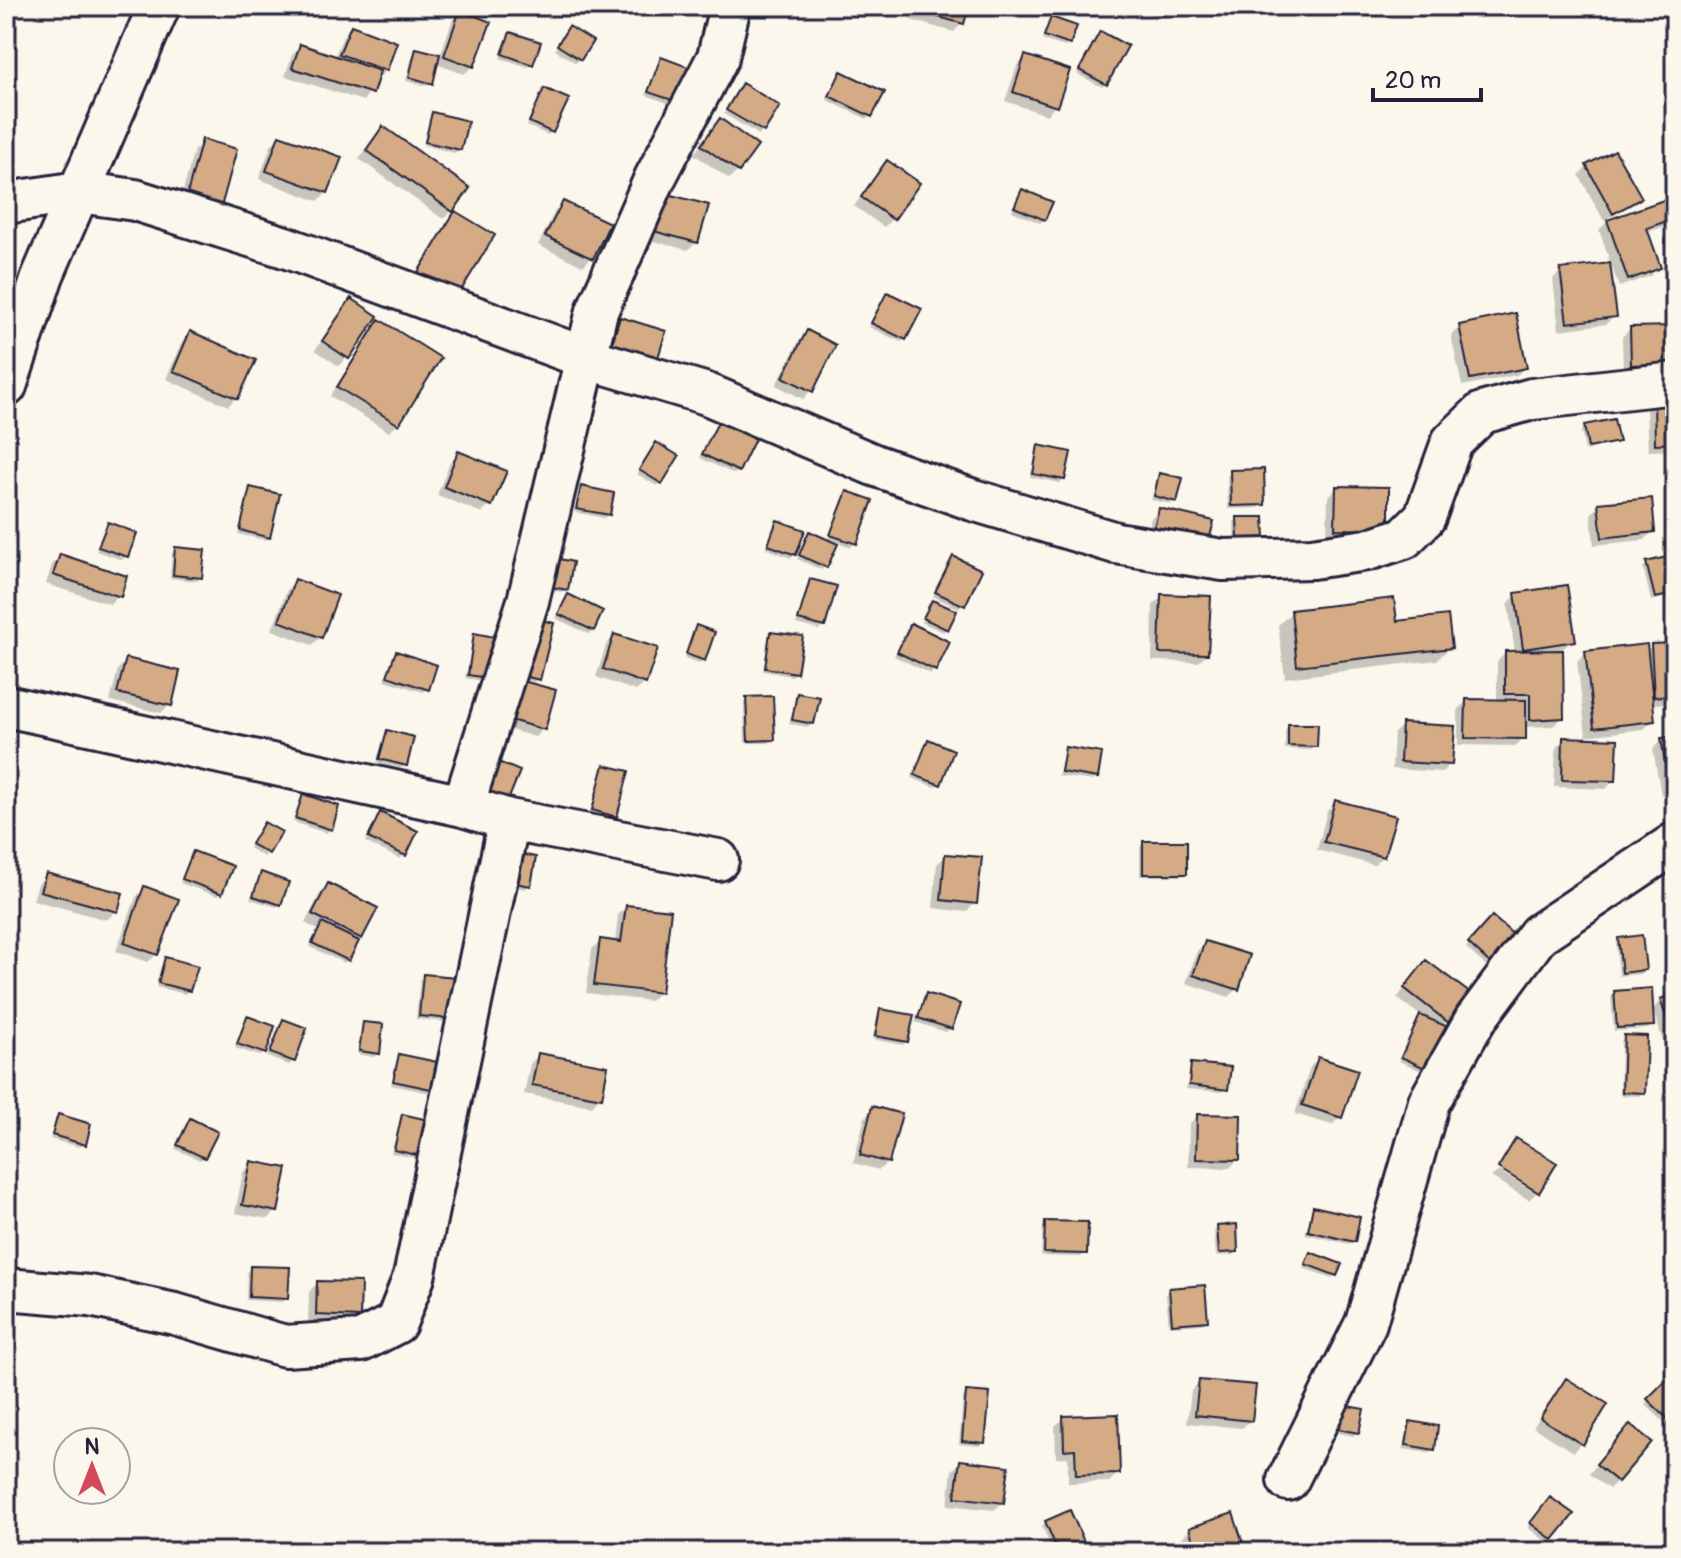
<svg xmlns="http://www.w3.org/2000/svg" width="1681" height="1558" font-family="Pangolin,sans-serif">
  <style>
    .shadow { fill: #0003 }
    .building { fill: #d5ab86; stroke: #22223b; stroke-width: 2 }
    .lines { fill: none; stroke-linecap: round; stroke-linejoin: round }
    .street-casing { stroke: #22223b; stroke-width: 46 }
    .street { stroke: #fbf7ec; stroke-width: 40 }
  </style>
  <rect width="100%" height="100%" fill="#fbf7ec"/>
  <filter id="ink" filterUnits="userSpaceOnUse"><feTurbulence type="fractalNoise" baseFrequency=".0125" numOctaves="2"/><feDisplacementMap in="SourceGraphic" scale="16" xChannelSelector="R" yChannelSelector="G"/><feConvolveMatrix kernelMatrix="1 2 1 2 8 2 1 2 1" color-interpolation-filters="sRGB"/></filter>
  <g filter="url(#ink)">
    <path class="shadow" d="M914,6H967L962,23L954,32L910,20Z
      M1121,6H1174L1165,18Z
      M461,12L473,66L464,74L436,64L427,86L406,81L413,54L417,50L440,56L452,21Z
      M1051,20L1068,44L1065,47L1042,40Z
      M351,27L385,70L363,101L285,76L292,55L300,47L334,58L343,36Z
      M566,32L590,42L576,63L555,50Z
      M511,34L531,64L528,67L500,58Z
      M1097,37L1105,84L1102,87L1077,74Z
      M1025,57L1055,106L1047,115L1005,101L1017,66Z
      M661,59L674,100L670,104L646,95Z
      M842,73L871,116L867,119L827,100Z
      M738,89L762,131L759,135L724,114Z
      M545,90L551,132L548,135L527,126Z
      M433,114L459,149L455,153L423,145Z
      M720,121L738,171L729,179L694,154Z
      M383,129L452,211L443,219L359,159Z
      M280,137L327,192L318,201L259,179L271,145Z
      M203,142L235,150L178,210L194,150Z
      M887,162L893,218L884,227L854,206Z
      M1587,167L1639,197L1604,221L1579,175Z
      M1022,191L1044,219L1040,223L1012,211Z
      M1675,198V223L1647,232L1659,267L1650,276L1619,287L1599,230L1608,221Z
      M648,202L697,242L688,250L638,237Z
      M563,203L591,258L583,266L538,245L555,211Z
      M455,214L492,235L410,283L447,222Z
      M1561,271L1614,316L1606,324L1559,330L1553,279Z
      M888,294L904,339L901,342L869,327Z
      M351,301L347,357L339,366L315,350Z
      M621,319L656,357L652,361L610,347Z
      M380,322L397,424L389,432L330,396Z
      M1460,327L1525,367L1517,375L1462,386L1451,335Z
      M1675,328V371L1623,372L1622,337L1630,329Z
      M807,332L811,390L803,399L776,385L799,341Z
      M191,333L236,398L228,406L166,379L182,342Z
      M1675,401V450L1648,451L1646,410L1655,402Z
      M1585,427L1617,442L1585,451L1581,431Z
      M715,428L738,471L734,474L700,458Z
      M1039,448L1064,479L1060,483L1030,477Z
      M653,449L660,482L657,486L637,474Z
      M458,454L490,505L482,513L437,495L450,462Z
      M1231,472L1263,504L1259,508L1228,509L1227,476Z
      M1160,475L1175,501L1171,504L1151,500Z
      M582,488L608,514L604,518L574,512Z
      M1337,488L1387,529L1327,536L1328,497Z
      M251,489L268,537L265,540L238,534Z
      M847,493L855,543L851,547L837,542L822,570L797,559L810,533L827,541Z
      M1599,505L1653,531L1645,540L1594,545L1591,514Z
      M1160,510L1195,561L1144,548L1151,518Z
      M1238,519L1263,537L1259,541L1235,542L1234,522Z
      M777,522L794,554L791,558L765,548Z
      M108,524L126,556L122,560L96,551Z
      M175,549L200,577L197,581L170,578L172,553Z
      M60,556L119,596L110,604L46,584L52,565Z
      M1675,557V595L1651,601L1643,567Z
      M953,559L979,571L959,609L933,596Z
      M547,563L566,589L562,592L542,589Z
      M295,581L321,637L312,645L272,630L287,590Z
      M810,581L823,626L819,630L796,624Z
      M1516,595L1573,640L1561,650L1562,718L1553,726L1524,727V738L1515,746L1458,745V709L1467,701H1497V662L1505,653H1515L1508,604Z
      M568,596L592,630L589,634L555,618Z
      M1162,597L1207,654L1198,662L1152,661L1153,605Z
      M932,602L946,629L943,632L921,622Z
      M1292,612L1396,624L1450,647L1437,660L1285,678L1278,625Z
      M529,624L538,678L534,682L525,680L524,683L543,729L535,737L490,724Z
      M911,625L934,670L931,674L894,656Z
      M696,627L703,660L699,664L684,658Z
      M771,634L796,672L792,676L763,671Z
      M475,636L488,682L465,678Z
      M615,636L644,683L636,691L596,677L606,645Z
      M1675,645V703L1651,704L1653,721L1644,729L1586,736L1577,661L1586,653L1645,652L1652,646Z
      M396,653L427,689L423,692L385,680Z
      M127,660L170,705L161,713L110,701L118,669Z
      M798,695L813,723L809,727L789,724Z
      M747,699L772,739L769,743H745L744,703Z
      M1403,725L1450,764L1442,772L1392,769L1394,733Z
      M1289,726L1315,746L1311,750L1285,749V730Z
      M388,732L405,765L401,768L377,763Z
      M1675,738V792L1661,795L1653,749L1662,740Z
      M1564,739L1614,780L1606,789L1554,787L1556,748Z
      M929,742L939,784L935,787L912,778Z
      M1066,749L1096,777L1093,781L1058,776Z
      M605,767L615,816L611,820L589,814Z
      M304,797L330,829L326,833L293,822Z
      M1336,802L1383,856L1374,865L1317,850L1327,811Z
      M380,815L404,855L400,859L365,842Z
      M261,828L267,853L264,857L249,848Z
      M1144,843L1185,873L1181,876H1140V847Z
      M193,854L220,893L217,896L180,883Z
      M946,856L975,903L966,912L933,908L937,864Z
      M512,859L529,885L525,889L507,885Z
      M46,875L116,911L107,920L33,900L38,884Z
      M261,875L280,904L276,907L250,899Z
      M328,886L361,938L344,963L310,947L318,930L305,923L320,894Z
      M145,888L157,954L148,962L116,951L136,897Z
      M626,907L659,992L650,1001L586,993L592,949L601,941L615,943L618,915Z
      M1492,919L1513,937L1486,966L1466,948Z
      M1619,940L1644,970L1640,974L1619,976L1616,943Z
      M1206,943L1237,989L1229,997L1186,983L1197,951Z
      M166,960L189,990L185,994L156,987Z
      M1418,971L1468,994L1442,1027L1424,1072L1399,1061L1421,1016L1397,998Z
      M424,976L450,1018L446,1022L416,1019L420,980Z
      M1615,993L1652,1025L1648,1029L1614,1031L1611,997Z
      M926,995L950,1028L946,1032L915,1022Z
      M1675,996V1042L1664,1045L1653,1009L1661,1000Z
      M881,1011L906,1041L903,1045L872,1039Z
      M247,1018L264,1053L260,1056L235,1048Z
      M283,1021L293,1061L289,1065L267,1057Z
      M364,1024L378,1053L374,1057L357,1054Z
      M1625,1037L1643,1092L1639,1096L1620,1095L1621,1041Z
      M538,1055L600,1097L592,1106L524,1094L530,1064Z
      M399,1056L434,1089L431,1093L391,1085Z
      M1318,1059L1340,1117L1332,1125L1295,1114L1310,1067Z
      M1192,1065L1226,1089L1222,1092L1186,1089Z
      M873,1109L888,1162L879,1170L853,1163L865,1117Z
      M59,1116L84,1144L80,1147L50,1139Z
      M402,1116L424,1156L420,1159L391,1153Z
      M1198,1116L1238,1159L1230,1168L1188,1167L1189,1124Z
      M190,1120L204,1157L200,1160L175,1149Z
      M252,1164L277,1211L268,1219L235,1213L243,1172Z
      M1499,1171L1536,1193L1529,1200L1491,1177Z
      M1314,1209L1353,1241L1349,1244L1305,1234Z
      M1046,1223L1085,1253L1081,1257L1041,1256L1043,1227Z
      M1218,1228L1236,1251L1233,1255L1216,1256L1214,1231Z
      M1310,1254L1336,1275L1332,1278L1303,1268Z
      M251,1268L286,1298L283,1302L246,1300L247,1272Z
      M317,1283L358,1316L349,1324L308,1323L309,1292Z
      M1170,1290L1206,1320L1202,1324L1169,1326L1166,1294Z
      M1675,1376V1419L1668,1426L1645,1404Z
      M1566,1381L1581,1443L1573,1452L1533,1427Z
      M1199,1382L1251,1420L1242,1428L1187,1423L1191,1391Z
      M967,1393L983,1442L979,1446L959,1444L963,1397Z
      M1339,1410L1357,1432L1353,1436L1334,1432Z
      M1064,1418L1118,1473L1109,1482L1068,1483V1457L1056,1458L1055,1426Z
      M1410,1423L1433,1449L1429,1453L1403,1449Z
      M1621,1435L1617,1481L1609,1489L1589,1474Z
      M961,1462L1003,1502L994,1510L948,1505L952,1470Z
      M1547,1503L1571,1515L1548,1543L1528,1528Z
      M1046,1522L1082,1544L1068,1552H1053L1042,1526Z
      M1190,1530L1244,1552H1186L1181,1538Z"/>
    <path class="building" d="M919,6H969L964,24L917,11Z
      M460,10L491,22L474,67L444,56Z
      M1051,17L1077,26L1070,45L1044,36Z
      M351,25L397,42L387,71L339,54Z
      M569,26L593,41L581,60L557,45Z
      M1100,31L1128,46L1107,85L1079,70Z
      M510,32L541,42L533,65L502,54Z
      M300,44L380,71L373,94L292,68Z
      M416,48L440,54L433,84L409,77Z
      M1025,55L1070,70L1057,107L1013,92Z
      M661,57L688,67L675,101L648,92Z
      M841,71L885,92L872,117L829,96Z
      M742,83L780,106L764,132L726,110Z
      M544,88L569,99L553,133L529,122Z
      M432,112L468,121L461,150L425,142Z
      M720,118L758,146L739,172L701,145Z
      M383,126L470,188L453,212L366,150Z
      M279,135L342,157L328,193L266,171Z
      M202,139L237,149L220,211L185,202Z
      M1615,150L1642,198L1613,214L1586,165Z
      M887,160L920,183L894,220L861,197Z
      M1022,189L1053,202L1045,220L1014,207Z
      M656,191L709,205L698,243L646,229Z
      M1675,196V218L1647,228L1661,268L1628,280L1607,220Z
      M563,201L610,223L593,259L545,236Z
      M455,211L495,235L457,297L417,274Z
      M1610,263L1617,317L1567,323L1560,269Z
      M887,292L922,309L906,340L871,323Z
      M351,298L378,316L349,359L322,341Z
      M1516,313L1527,368L1470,379L1459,325Z
      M620,317L666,331L658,358L612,344Z
      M379,319L441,358L399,425L337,387Z
      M1675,326V363L1631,365L1630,327Z
      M807,330L836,345L813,392L783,377Z
      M190,331L256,360L238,399L173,371Z
      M1675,399V443L1655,444L1654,400Z
      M1614,419L1619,442L1588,448L1584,425Z
      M718,422L755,439L739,472L702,454Z
      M656,442L679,456L662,484L639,470Z
      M1038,445L1071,452L1065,480L1033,474Z
      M458,451L507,471L492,506L444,487Z
      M1264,469L1265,505L1231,506L1230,470Z
      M1159,473L1183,478L1177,502L1154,496Z
      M581,486L614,493L610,515L576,509Z
      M1336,486L1389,487V530L1335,529Z
      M250,487L280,494L270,538L240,530Z
      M847,491L873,500L857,544L830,535Z
      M1652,498L1655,532L1602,538L1598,503Z
      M1159,508L1214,521L1206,553L1151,539Z
      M1237,517H1264L1265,538L1238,539Z
      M777,520L805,530L796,555L768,545Z
      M108,522L137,533L128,557L98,547Z
      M809,531L838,544L827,568L799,555Z
      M175,547L205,550L202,578L173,575Z
      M60,554L127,576L121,597L53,575Z
      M1675,555V594L1655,598L1646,562Z
      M953,556L982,570L965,606L935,592Z
      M551,557L573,562L568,590L545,586Z
      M295,579L338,595L322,638L279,621Z
      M810,579L837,586L825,627L798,620Z
      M1567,585L1576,641L1523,649L1515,593Z
      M568,594L603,611L594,631L558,614Z
      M1161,594L1211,596L1208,654L1159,653Z
      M1394,598L1397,621L1448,615L1452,648L1297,666L1291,610Z
      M932,600L957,611L948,630L923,618Z
      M532,618L554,623L540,680L519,675Z
      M911,623L950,642L936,671L897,652Z
      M696,625L715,632L705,661L686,654Z
      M770,632L803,636L797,673L765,668Z
      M474,633L500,638L494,679L468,675Z
      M614,634L658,648L646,684L603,669Z
      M1675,643V696L1654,697L1651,644Z
      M1647,644L1655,721L1594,728L1585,651Z
      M1563,650L1564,718L1530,720V694H1505V651Z
      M396,651L437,665L429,690L387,676Z
      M126,658L180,671L172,706L117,693Z
      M508,677L556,690L545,730L497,716Z
      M797,693L820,697L814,724L792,720Z
      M773,696L775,740L748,741L746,697Z
      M1466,699L1526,700V739L1465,738Z
      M1402,723L1455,726L1452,765L1400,762Z
      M1288,724H1318L1317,747L1288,746Z
      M387,730L414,737L407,766L379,759Z
      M1675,736V786L1669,787L1661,738Z
      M1563,737L1618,739L1616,781L1562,780Z
      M928,739L954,750L941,785L914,775Z
      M1065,747L1102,753L1098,778L1061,772Z
      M486,757L520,771L507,803L473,789Z
      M604,765L629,771L617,817L592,810Z
      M303,794L339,806L332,830L295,818Z
      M1335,800L1396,816L1384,857L1324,842Z
      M380,812L418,831L406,856L368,838Z
      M264,822L282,832L269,854L251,844Z
      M1143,841H1187V874H1143Z
      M193,851L233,866L222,894L182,879Z
      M515,853L536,857L531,886L509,882Z
      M945,854L982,857L977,904L941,900Z
      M261,872L289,882L281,905L253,896Z
      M46,873L123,893L118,912L40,891Z
      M328,883L378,908L362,939L312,914Z
      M144,886L179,899L158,955L124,943Z
      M626,905L671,910L661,993L594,985L600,939L621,942Z
      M1492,916L1516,937L1491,964L1468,943Z
      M322,923L359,941L349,961L312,943Z
      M1642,935L1646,970L1622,973L1618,938Z
      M1205,941L1250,955L1239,990L1193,975Z
      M165,957L198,966L190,991L158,983Z
      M1426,960L1471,994L1449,1023L1404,988Z
      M423,974L456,977L452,1019L419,1016Z
      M1652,988L1654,1026L1617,1028L1614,991Z
      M926,993L960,1004L952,1029L918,1018Z
      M1675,994V1037L1673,1038L1660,999Z
      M880,1009L914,1015L908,1042L875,1036Z
      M1420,1015L1448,1027L1429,1070L1401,1057Z
      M247,1016L275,1026L266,1054L237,1044Z
      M283,1019L307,1028L295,1062L270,1053Z
      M363,1022L383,1024L380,1054L359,1051Z
      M1624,1035L1647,1036L1645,1093L1622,1092Z
      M538,1053L608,1066L602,1098L532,1085Z
      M399,1054L442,1063L436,1090L393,1081Z
      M1318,1057L1358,1070L1342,1118L1302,1105Z
      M1191,1063L1231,1067L1228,1090L1189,1085Z
      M872,1106L902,1114L889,1163L860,1155Z
      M58,1114L91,1124L86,1145L52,1135Z
      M402,1114L433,1121L426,1157L394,1150Z
      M1197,1114L1241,1115L1240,1160L1196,1159Z
      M190,1118L218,1132L205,1158L177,1145Z
      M1516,1138L1557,1163L1539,1193L1498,1168Z
      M251,1161L287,1168L278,1212L242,1205Z
      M1313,1206L1360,1217L1355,1242L1308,1231Z
      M1045,1221L1088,1222L1087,1254L1044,1253Z
      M1237,1224L1238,1252L1219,1253L1217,1226Z
      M1310,1252L1342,1264L1337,1276L1305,1264Z
      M250,1266L290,1267L288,1299L249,1297Z
      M317,1281L361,1282L360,1317L316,1315Z
      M1205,1285L1208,1321L1172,1324L1169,1288Z
      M1674,1372L1675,1422L1673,1424L1647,1399Z
      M1566,1378L1608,1404L1583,1445L1540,1418Z
      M1199,1380L1256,1385L1252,1421L1195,1415Z
      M966,1391L990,1393L985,1443L962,1441Z
      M1342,1405L1364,1409L1359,1433L1337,1429Z
      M1118,1414L1120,1474L1076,1475L1075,1449L1064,1450L1063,1416Z
      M1410,1421L1438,1426L1435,1450L1406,1445Z
      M1630,1424L1652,1442L1618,1482L1596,1464Z
      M960,1460L1009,1466L1004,1503L955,1497Z
      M1550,1497L1574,1514L1553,1540L1530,1523Z
      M1070,1510L1085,1544L1058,1552L1045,1521Z
      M1233,1513L1246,1552H1197L1189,1528Z"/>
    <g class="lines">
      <defs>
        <path id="street" d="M6,203L79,192L135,200L285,247L586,358L707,394L874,465L973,500L1116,543L1223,560L1312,558L1367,550L1404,538L1425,517L1452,442L1482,413L1532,399L1675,383
          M6,386L43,275L159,6
          M6,706L463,806L509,820L718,860
          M463,806L528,601L597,311L655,178L718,57L730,6
          M6,1289L90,1296L175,1314L285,1346L361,1341L396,1323L414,1277L509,820
          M1288,1480L1366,1323L1429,1102L1475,1020L1539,934L1675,843"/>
      </defs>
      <use href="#street" class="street-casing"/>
      <use href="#street" class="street"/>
    </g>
  </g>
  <rect width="1681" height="1558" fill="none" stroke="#fbf7ec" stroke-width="32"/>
  <rect x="16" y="16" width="1649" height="1526" fill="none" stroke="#22223b" stroke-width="3" filter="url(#ink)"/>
  <g transform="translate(92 1466)"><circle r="38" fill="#fbf7ec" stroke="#a4a2a5" stroke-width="2"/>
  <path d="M0-6L14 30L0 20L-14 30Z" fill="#d1495b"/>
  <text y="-12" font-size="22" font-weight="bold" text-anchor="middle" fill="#22223b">N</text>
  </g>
  <path d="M1373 88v12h108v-12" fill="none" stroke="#22223b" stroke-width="4"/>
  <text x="1385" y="88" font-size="24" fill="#22223b" stroke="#fbf7ec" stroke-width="6" paint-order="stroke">20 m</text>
</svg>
